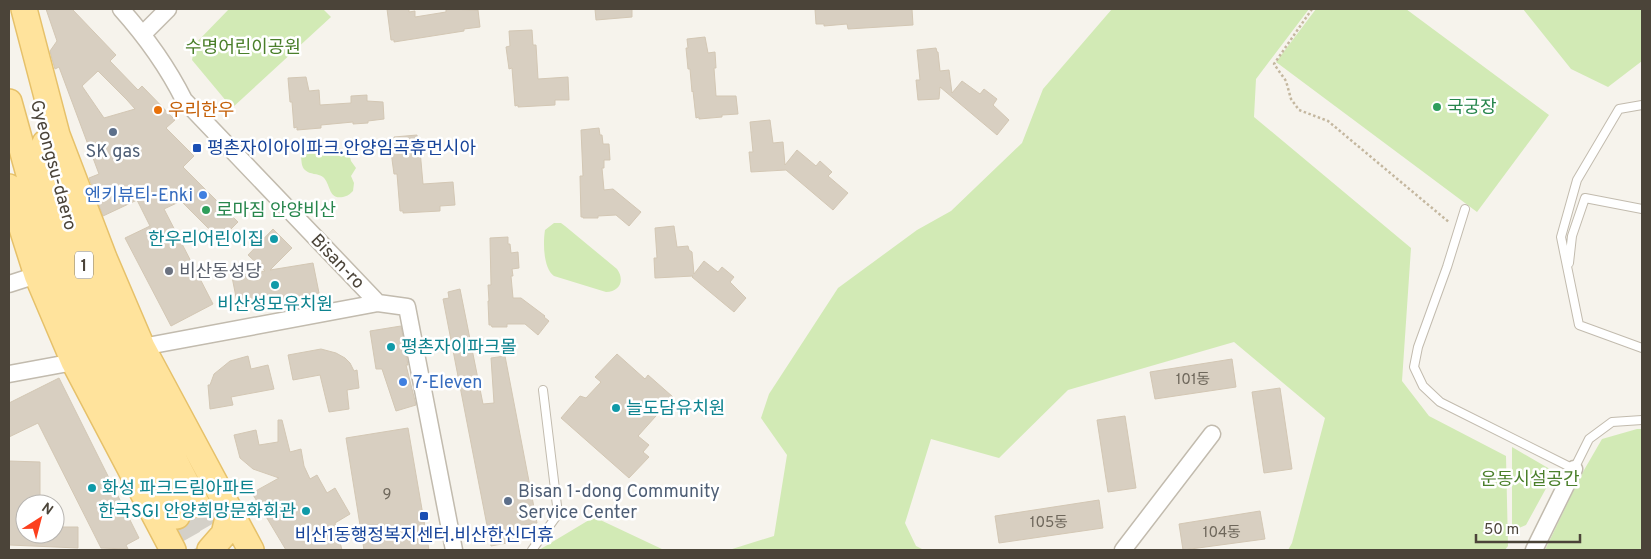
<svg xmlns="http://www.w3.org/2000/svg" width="1651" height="559" font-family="Overpass,'Noto Sans KR',sans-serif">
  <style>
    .green { fill: #d2eab5 }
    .building { fill: #d8cfc1; stroke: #d3c7b4; fill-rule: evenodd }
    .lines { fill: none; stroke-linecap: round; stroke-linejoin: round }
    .primary-tunnel { stroke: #d4d0c8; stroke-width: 25; stroke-dasharray: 25 12; stroke-linecap: butt }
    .lane-casing { stroke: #c2bbae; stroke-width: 10 }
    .street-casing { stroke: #c2bbae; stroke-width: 19 }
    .primary-casing { stroke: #e6c16a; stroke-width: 28 }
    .path { stroke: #c4b79f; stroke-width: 2.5; stroke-dasharray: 2.5 2.5; stroke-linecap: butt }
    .lane { stroke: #fff; stroke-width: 8 }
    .street { stroke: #fff; stroke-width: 16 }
    .primary { stroke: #ffe39c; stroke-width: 25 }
    .leisure-dot { fill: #2e9e5b; stroke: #fff; stroke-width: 2 }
    .food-dot { fill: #e8710a; stroke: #fff; stroke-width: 2 }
    .service-dot { fill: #5c6f8a; stroke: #fff; stroke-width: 2 }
    .transit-dot { fill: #1a4fb4; stroke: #fff; stroke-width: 2 }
    .shop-dot { fill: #3f7fe0; stroke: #fff; stroke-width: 2 }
    .culture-dot { fill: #0f9aa8; stroke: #fff; stroke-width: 2 }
    .worship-dot { fill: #6b7280; stroke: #fff; stroke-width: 2 }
    .labels { text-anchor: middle; stroke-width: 5; stroke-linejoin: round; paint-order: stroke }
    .number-label { font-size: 15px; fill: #6e675b }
    .shield { fill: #fff; stroke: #817c74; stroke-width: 1 }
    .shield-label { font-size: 16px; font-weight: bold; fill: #4b4439 }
    .park-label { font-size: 18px; fill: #4a7f2a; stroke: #fff }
    .leisure-label { font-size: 18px; fill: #27864d; stroke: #fff; text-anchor: start }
    .food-label { font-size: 18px; fill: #c56008; stroke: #fff; text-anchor: start }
    .transit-label { font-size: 18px; fill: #164399; stroke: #fff; text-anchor: start }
    .service-label { font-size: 18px; fill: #4e5e75; stroke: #fff }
    .street-label { font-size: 18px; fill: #4b4439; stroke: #fff }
    .shop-label { font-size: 18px; fill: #366cbe; stroke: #fff; text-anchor: end }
    .culture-label { font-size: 18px; fill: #0d838f; stroke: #fff; text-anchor: start }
    .worship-label { font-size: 18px; fill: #5b616d; stroke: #fff; text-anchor: start }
  </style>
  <rect width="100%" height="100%" fill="#f6f3ec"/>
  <path class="green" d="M229,9H323L331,17L232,108L192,60L195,44Z
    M1112,9H1309L1256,79L1254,117L1411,248L1402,381L1429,416L1506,456L1508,546L1505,550H1288L1292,543L1325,418L1234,342L1068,390L999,458L931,439L905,523L916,546L924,550H729L774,536L787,455L761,418L769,394L838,288L917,230L951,211L1022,143L1043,89Z
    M1316,9H1406L1549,115L1477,212L1276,62Z
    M1523,9H1642V61L1608,87L1571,69Z
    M336,144L341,151L349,153L351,161L356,168L351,176L354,183L353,191C350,194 348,196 343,197C328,200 331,184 323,177C318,173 310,175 305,170C298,163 306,153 293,147L302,148Z
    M554,223H561L565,226L617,269C625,280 620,292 606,292L554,276C543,268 543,242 545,230Z
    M1637,429H1642V550H1545L1580,477L1602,439Z
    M1512,447L1555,472L1526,525L1512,531Z
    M594,517L664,550H539Z"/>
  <path class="building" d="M46,9H72L116,55L110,61L138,90L142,86L175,120L166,128L194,156L183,167L238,222L220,240L181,201L164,209L213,304L171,326L125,238L150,226L137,200L103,216L89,178L99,174L59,67L55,69L52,59L50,51L57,41ZM98,71L127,100L135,109L104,118L82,86Z
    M387,9H409V12L415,11V17L446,12V9L478,10L480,27L464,29V31L394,42V40H391Z
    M595,9H632V17L596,20Z
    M815,9H912L913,25L848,29L847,24L824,26V24H816Z
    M532,30L533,45H536L538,79L568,77L569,100H555V105L518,107V105L515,106L512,68L509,69L506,47L510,46L509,31Z
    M705,37L708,53L715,52L716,68H714L716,96H736L738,114L722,115V117L699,119V117L696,118L693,91L692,92L690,69H688L686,48H688L687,39Z
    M936,48L937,52H938L940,71L949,70L952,93L962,81L980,94L984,89L997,99L993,105L1009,120L997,135L940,87L939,99L918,100L916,80H920L917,50Z
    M306,77L309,91L319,90L320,105L351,103V96L367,95V101L383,102L384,119L368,121V123L353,124V122L321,125V128L297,130V127L294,128L292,102H290L288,78Z
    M770,120L773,143L783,142L785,165L797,150L816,166L820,161L832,172L828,176L848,193L833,210L786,170L751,172L749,152H753L750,122Z
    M599,128L600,135H602L603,144H609L610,160H604V168H602L604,190L613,189L641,212L629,226L616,215L598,216V218H583V217H581L580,176H583L581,130Z
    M417,135L418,151L420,150L423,184L453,182L455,205L440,206V211L403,213V211H400L397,174H394L391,152H395L394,137Z
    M674,226L677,247L688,246L689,250L692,252L694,274L704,261L718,272L722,267L734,277L730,282L746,298L734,312L692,277L693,276L655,278L654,258H657L655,228Z
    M273,229L292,248L270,270L313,263L319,293L238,307L232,277L265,271L248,255Z
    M508,237V244H510L511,253L518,252L519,268L512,269L513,276H511L513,298H521L545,316L544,317L549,321L538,335L525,324H507V327H492L491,325H489L488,301H489L488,285H491L490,238Z
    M460,289L483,404L494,403L491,358L505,356L537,523L520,526L523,540L491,546L443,299L449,298L448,292Z
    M401,326L408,365H406L416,405L396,411L382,369H376L370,331Z
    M321,349L336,353L345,358L350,363L354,371L357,370L359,388L347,390L349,409L329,412L320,375L293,380L288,355Z
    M617,354L645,379L648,375L673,397L638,436L649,445L643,452L649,457L629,478L561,418L580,396L586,398L601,382L595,377Z
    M248,356L251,369L268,365L274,389L231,397L233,405L210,409L208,385H210L214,374L230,361Z
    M1232,359L1236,387L1155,399L1150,372Z
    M59,378L139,538L126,545L128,549L101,548L38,423L9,437V403Z
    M1280,388L1292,469L1264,473L1252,392Z
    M1125,416L1136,488L1108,492L1097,420Z
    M278,420H282L290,452L301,449L304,466L310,479L317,475L327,493L335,488L350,514L335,523L342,550H286L252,493L279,478L253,469L240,458L234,435L256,430L259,445L278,442Z
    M408,428L429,550H364L346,438Z
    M9,461L40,462V504H25V534H55V527H78V548L9,545Z
    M1099,500L1103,528L999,543L995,516Z
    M1260,511L1265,539L1183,550L1179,524Z"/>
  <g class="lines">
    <path class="primary-tunnel" d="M197,504L223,550
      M177,516L196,550"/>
    <defs>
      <path id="lane" d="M1642,105L1619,109L1577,180L1561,237L1579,325L1642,348
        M1465,209L1447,267L1418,347L1414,367L1423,386L1440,402L1574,469L1589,439L1612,422L1642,420
        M1569,263L1572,236L1585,198L1642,209
        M532,550L558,514L543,390"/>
      <path id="street" d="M121,9C146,37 167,66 184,100L378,303L407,307L454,550
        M143,34L168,9
        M9,284L37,275
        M142,347L378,303
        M9,374L74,362
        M1123,550L1212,434
        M1534,550L1574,469"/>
      <path id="primary" d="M24,9L57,135L104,258L142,347L251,550
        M9,102L40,214L95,358L177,516
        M45,143L61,205L119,353L197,504
        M9,187L37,275L74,362L173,550
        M210,550L224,534L230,510"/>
    </defs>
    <use href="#lane" class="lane-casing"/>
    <use href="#street" class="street-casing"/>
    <use href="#primary" class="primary-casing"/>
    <path class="path" d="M1312,9L1274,64L1286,81L1291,99L1299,110L1328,121L1450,223"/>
    <use href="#lane" class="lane"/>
    <use href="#street" class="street"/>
    <use href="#primary" class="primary"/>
  </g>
  <g class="leisure-dot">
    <circle cx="1437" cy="107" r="5"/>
    <circle cx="206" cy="210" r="5"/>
  </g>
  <circle class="food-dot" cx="158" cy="110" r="5"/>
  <g class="service-dot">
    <circle cx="113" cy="132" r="5"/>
    <circle cx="508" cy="501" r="5"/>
  </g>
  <g class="transit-dot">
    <rect x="192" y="143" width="10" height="10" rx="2.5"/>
    <rect x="419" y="511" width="10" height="10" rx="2.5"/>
  </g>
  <g class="shop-dot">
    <circle cx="203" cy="195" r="5"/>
    <circle cx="403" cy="382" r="5"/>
  </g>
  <g class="culture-dot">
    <circle cx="274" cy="239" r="5"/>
    <circle cx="275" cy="285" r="5"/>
    <circle cx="391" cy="347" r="5"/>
    <circle cx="616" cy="408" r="5"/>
    <circle cx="92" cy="488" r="5"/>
    <circle cx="306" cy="511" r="5"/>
  </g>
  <circle class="worship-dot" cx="169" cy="271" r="5"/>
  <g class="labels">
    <g class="number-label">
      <text x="1193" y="384">101동</text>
      <text x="387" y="499">9</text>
      <text x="1049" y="527">105동</text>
      <text x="1222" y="537">104동</text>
    </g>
    <rect class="shield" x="75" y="251.5" width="18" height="27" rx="4"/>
    <g class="shield-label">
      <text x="84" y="271">1</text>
    </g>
    <g class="park-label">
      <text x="243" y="53">수명어린이공원</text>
      <text x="1530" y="485">운동시설공간</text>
    </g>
    <g class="leisure-label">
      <text x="1447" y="113">국궁장</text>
      <text x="216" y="216">로마짐 안양비산</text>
    </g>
    <g class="food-label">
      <text x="168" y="116">우리한우</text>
    </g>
    <g class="transit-label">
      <text x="207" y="154">평촌자이아이파크.안양임곡휴먼시아</text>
      <text x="424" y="541" text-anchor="middle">비산1동행정복지센터.비산한신더휴</text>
    </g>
    <g class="service-label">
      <text x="113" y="157">SK gas</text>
      <text x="518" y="497" text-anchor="start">Bisan 1-dong Community<tspan x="518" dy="21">Service Center</tspan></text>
    </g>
    <g class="street-label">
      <text transform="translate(54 165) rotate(75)" y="6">Gyeongsu-daero</text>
      <text transform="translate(338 261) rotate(46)" y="6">Bisan-ro</text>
    </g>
    <g class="shop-label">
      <text x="193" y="201">엔키뷰티-Enki</text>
      <text x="413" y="388" text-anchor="start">7-Eleven</text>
    </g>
    <g class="culture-label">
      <text x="264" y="245" text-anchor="end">한우리어린이집</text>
      <text x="275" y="310" text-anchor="middle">비산성모유치원</text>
      <text x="401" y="353">평촌자이파크몰</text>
      <text x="626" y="414">늘도담유치원</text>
      <text x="102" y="494">화성 파크드림아파트</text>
      <text x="296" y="517" text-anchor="end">한국SGI 안양희망문화회관</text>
    </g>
    <g class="worship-label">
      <text x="179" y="277">비산동성당</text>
    </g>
  </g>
  <rect width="1651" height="559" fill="none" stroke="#4b4439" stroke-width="20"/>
  <g transform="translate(40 519) rotate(36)"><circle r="24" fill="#ffffff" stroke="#b7b4b0"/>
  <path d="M0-4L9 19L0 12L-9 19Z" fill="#fc3f1d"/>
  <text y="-8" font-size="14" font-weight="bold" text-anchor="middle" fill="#4b4439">N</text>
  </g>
  <path d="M1476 534v8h104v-8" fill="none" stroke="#4b4439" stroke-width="2.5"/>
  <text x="1484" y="534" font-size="15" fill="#4b4439" stroke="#ffffff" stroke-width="4" paint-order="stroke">50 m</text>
</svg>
